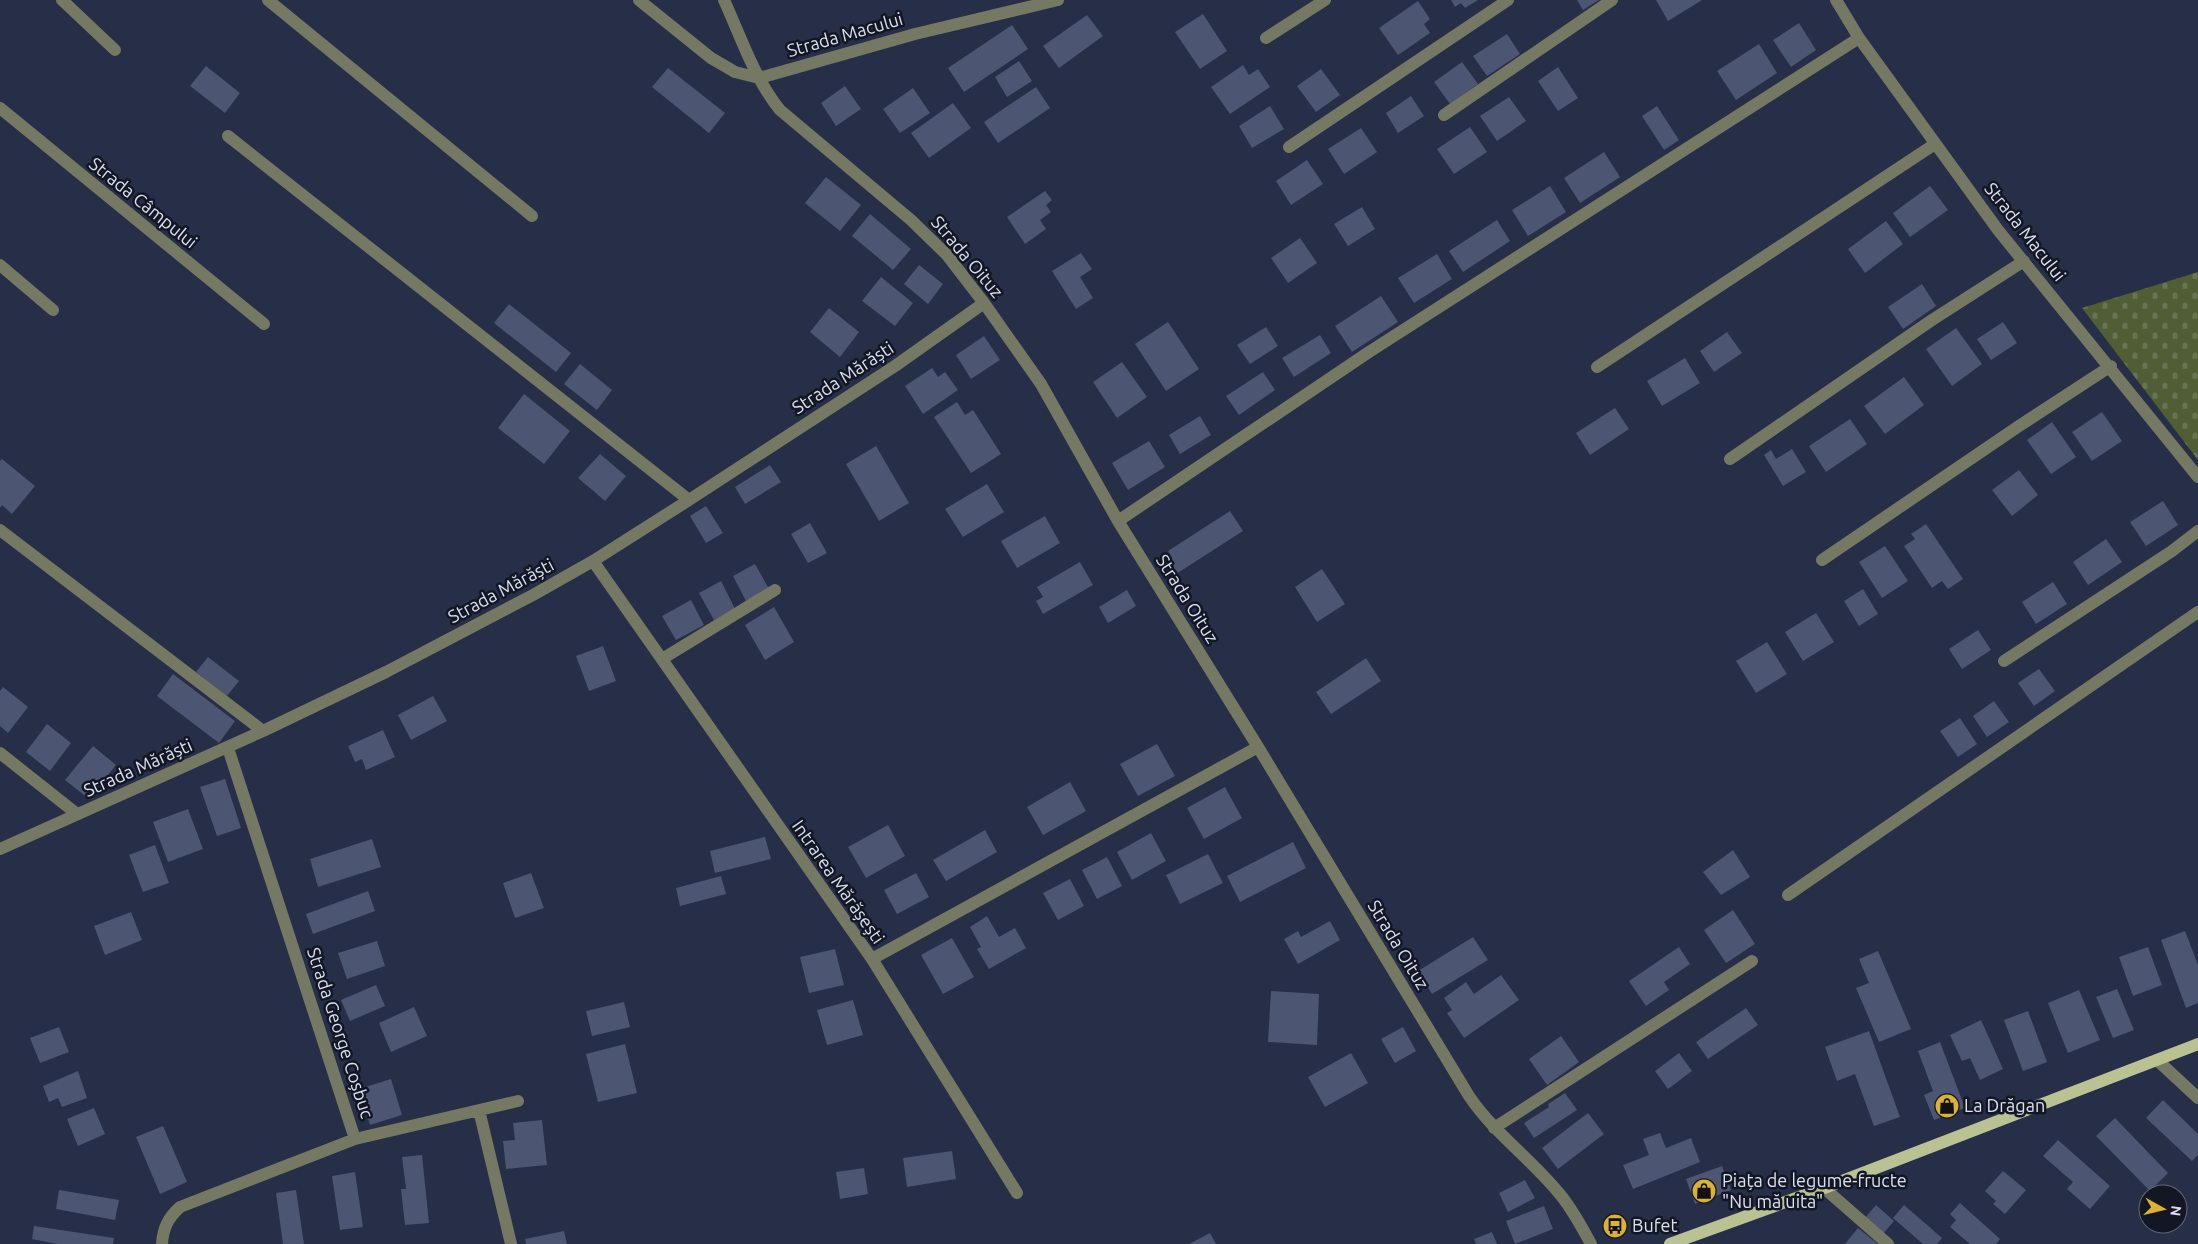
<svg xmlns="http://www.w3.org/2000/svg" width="2198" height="1244" font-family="Ubuntu,sans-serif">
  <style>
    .cemetery { fill: url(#cemetery-stones) }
    .building { fill: #4c5571 }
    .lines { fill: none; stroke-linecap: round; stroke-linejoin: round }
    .minor { stroke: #757963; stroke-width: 12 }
    .major { stroke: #bac294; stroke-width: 12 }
    .labels { text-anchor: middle; stroke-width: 5; stroke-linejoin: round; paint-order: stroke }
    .street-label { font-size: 18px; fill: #dae0f1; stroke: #131723 }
    .poi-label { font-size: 18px; fill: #dae0f1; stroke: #131723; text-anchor: start }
  </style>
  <defs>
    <pattern id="cemetery-stones" width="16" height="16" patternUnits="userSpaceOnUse" patternTransform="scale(1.25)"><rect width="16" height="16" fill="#505d35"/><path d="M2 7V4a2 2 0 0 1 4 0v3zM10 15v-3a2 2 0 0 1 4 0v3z" fill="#697453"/></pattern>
  </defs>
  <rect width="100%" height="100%" fill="#262e48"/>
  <path class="cemetery" d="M2198,272V460L2082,308Z"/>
  <path class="building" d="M1451,0H1478L1465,8L1461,3L1455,7Z
    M1577,0H1599L1583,10Z
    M1656,0H1702L1668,21Z
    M1418,1L1430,19L1424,24L1430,33L1398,55L1379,28Z
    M1203,14L1227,51L1200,69L1175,32Z
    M1087,15L1103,36L1059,68L1043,46Z
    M1799,23L1816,50L1791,67L1773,40Z
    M1012,25L1028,49L964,92L948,68Z
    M1507,34L1520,54L1487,76L1473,56Z
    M1759,44L1777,73L1736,100L1717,71Z
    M1019,61L1032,81L1007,97L995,77Z
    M1462,62L1478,84L1450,104L1434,82Z
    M1243,65L1249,75L1258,69L1270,87L1230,114L1211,87Z
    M206,66L240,93L225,113L190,86Z
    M1558,67L1578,98L1558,111L1538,81Z
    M668,68L725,113L709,133L652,87Z
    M1321,69L1340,95L1316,112L1297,86Z
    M845,86L861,109L836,126L821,103Z
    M1036,87L1050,108L998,143L984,122Z
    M913,88L930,113L900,133L883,109Z
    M1411,96L1424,116L1398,133L1386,113Z
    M1509,97L1526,121L1497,141L1480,116Z
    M953,103L971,128L929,158L911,133Z
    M1270,106L1284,129L1252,148L1239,126Z
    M1657,106L1679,140L1664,150L1642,116Z
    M1470,127L1487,152L1454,174L1437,149Z
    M1361,128L1377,152L1344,174L1328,149Z
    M1604,152L1620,177L1580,203L1564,178Z
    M1307,160L1323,184L1291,205L1276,181Z
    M826,177L861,205L840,231L805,203Z
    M1550,186L1566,212L1528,236L1512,210Z
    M1930,186L1948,210L1910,237L1893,213Z
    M1045,191L1052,200L1046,205L1051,212L1040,220L1046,229L1025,244L1007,217Z
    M1362,207L1375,229L1348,246L1334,224Z
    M870,214L911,249L893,270L852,236Z
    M1497,220L1510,241L1463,272L1449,251Z
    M1886,221L1903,244L1865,273L1848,249Z
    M1300,238L1317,263L1288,283L1271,258Z
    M1081,253L1092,269L1080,277L1093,298L1076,309L1052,271Z
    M1437,254L1452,279L1414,303L1398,278Z
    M919,265L943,284L928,304L904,284Z
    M881,277L913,303L895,326L862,301Z
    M1922,284L1936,306L1903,329L1888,307Z
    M1381,296L1398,322L1352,352L1335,326Z
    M509,304L571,353L556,372L494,323Z
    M829,308L859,332L840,357L810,332Z
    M1168,322L1199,369L1166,391L1135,344Z
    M2003,322L2017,343L1991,360L1977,339Z
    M1266,327L1278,346L1250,364L1237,345Z
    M1956,328L1982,364L1952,386L1926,349Z
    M1727,332L1742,353L1714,372L1700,351Z
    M1320,335L1331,353L1294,377L1282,358Z
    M984,336L1000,360L971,379L956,355Z
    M1685,358L1700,383L1662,406L1647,381Z
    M1122,362L1147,397L1117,418L1093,382Z
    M580,364L612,390L597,410L564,384Z
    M932,368L938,377L945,372L958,390L923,414L905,386Z
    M1263,372L1275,390L1239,415L1226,396Z
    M1904,377L1924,405L1885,434L1864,406Z
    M524,394L570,431L544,464L498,428Z
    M957,402L965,415L973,410L1001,454L971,473L934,417Z
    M1615,408L1629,429L1590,455L1576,433Z
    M2102,412L2122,441L2092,461L2072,432Z
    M1200,416L1211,435L1180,454L1169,435Z
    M1850,419L1867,444L1826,472L1809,446Z
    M2052,422L2076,457L2051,474L2027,440Z
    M1149,441L1165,467L1128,490L1112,463Z
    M876,446L909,503L879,521L846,464Z
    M1792,449L1806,472L1783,486L1764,455L1771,450L1776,459Z
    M600,454L626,476L605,501L578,478Z
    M2,459L35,486L12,514L2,505L0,508V461Z
    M770,465L781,482L745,504L735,487Z
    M2019,470L2038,495L2012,516L1992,490Z
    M987,484L1004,512L963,537L945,509Z
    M2163,501L2178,525L2146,546L2130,522Z
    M706,506L723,533L706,543L690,516Z
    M1230,511L1243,531L1173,576L1163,560L1170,555L1168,551Z
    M1045,516L1060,543L1017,568L1001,541Z
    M810,523L827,553L808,563L791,534Z
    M1926,524L1963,579L1948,589L1942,581L1932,588L1904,546L1915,539L1911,534Z
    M2106,539L2122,562L2088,585L2073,562Z
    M1885,546L1908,581L1882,598L1859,562Z
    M1080,562L1093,585L1043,614L1036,601L1043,597L1037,587Z
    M755,564L769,589L746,601L733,576Z
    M1322,569L1345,604L1317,622L1295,587Z
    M721,581L735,609L714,620L699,593Z
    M2053,582L2067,604L2036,624L2022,602Z
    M1863,589L1878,614L1859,626L1844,601Z
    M1127,590L1136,606L1108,623L1099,607Z
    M691,600L704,625L676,640L662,616Z
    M774,607L794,642L765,660L745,625Z
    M1816,613L1834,642L1803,661L1785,632Z
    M1978,630L1991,650L1962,669L1949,649Z
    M1767,642L1787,674L1756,693L1736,661Z
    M603,646L616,681L589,691L576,656Z
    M208,657L239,681L227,696L196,672Z
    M1366,658L1381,681L1331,714L1316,692Z
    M2039,669L2055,691L2034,706L2018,683Z
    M173,674L235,721L219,743L157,696Z
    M3,687L28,707L8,733L0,726V691Z
    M433,696L447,721L411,740L398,715Z
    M1994,701L2009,722L1987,737L1973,716Z
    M1960,718L1977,744L1958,757L1940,731Z
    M47,724L71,743L50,771L26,752Z
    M383,730L395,757L366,770L362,759L355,762L348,746Z
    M1157,744L1175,776L1138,796L1120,764Z
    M93,746L116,765L89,799L65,780Z
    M225,779L241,828L217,836L200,787Z
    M1070,782L1086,811L1043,835L1027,807Z
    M1225,787L1242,818L1204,839L1187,808Z
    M188,809L203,849L168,862L153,822Z
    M888,825L905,856L866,878L848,847Z
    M985,830L997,852L946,881L933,860Z
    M1151,833L1166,861L1132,880L1117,852Z
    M765,837L771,859L715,873L710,851Z
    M372,839L381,867L318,887L310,859Z
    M1293,842L1306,868L1240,902L1227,876Z
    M155,845L169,883L143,892L129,855Z
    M1733,850L1750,877L1721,895L1703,872Z
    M1208,854L1223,883L1180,904L1166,875Z
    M1107,857L1122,886L1097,899L1082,870Z
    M531,873L544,908L515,918L503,883Z
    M916,873L929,897L897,914L884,890Z
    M721,876L726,894L680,906L676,888Z
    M1070,879L1084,906L1058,920L1043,893Z
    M368,891L375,911L313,934L306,914Z
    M1733,910L1755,944L1726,963L1704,930Z
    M131,912L142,940L105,955L94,926Z
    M987,916L999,937L1015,928L1026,948L989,969L977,949L981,947L970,927Z
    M1330,921L1340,940L1298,964L1284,939L1298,931L1301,937Z
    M2185,931L2198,965V1003L2186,1008L2161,940Z
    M1473,937L1488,960L1432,994L1418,971Z
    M952,938L974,977L943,994L921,955Z
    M377,941L385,966L347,979L338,953Z
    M1679,947L1690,964L1664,982L1669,990L1646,1006L1629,981Z
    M2148,947L2162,985L2133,996L2119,957Z
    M835,949L844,985L809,993L800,957Z
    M1878,951L1911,1029L1879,1042L1856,988L1869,983L1859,959Z
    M1501,975L1519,1000L1464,1038L1447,1013L1452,1010L1444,998L1466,982L1474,994Z
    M376,985L385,1006L350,1021L341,1000Z
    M2117,989L2134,1030L2113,1038L2096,997Z
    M2079,990L2100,1040L2068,1053L2048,1003Z
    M1271,991L1319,994L1317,1045L1268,1042Z
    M853,1000L863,1035L827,1045L817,1010Z
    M624,1002L630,1027L592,1036L586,1011Z
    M414,1007L427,1036L391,1052L379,1023Z
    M1746,1008L1758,1025L1708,1059L1696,1042Z
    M2028,1011L2047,1062L2023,1071L2004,1020Z
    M1981,1020L2003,1069L1980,1080L1970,1058L1962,1061L1950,1035Z
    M59,1027L69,1052L40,1063L30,1038Z
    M1403,1027L1416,1051L1395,1063L1381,1039Z
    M1869,1031L1900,1117L1874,1126L1855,1074L1837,1081L1825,1047Z
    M1561,1036L1579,1062L1547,1085L1529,1059Z
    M1940,1042L1965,1108L1934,1120L1924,1095L1933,1091L1918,1051Z
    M625,1044L637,1093L598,1102L586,1054Z
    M1351,1053L1368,1083L1325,1107L1308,1077Z
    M1679,1053L1692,1071L1668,1089L1655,1071Z
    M78,1071L87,1098L62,1107L58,1098L49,1102L43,1086Z
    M391,1079L402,1115L370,1125L359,1089Z
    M1565,1093L1577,1110L1534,1138L1524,1123L1549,1107L1548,1104Z
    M2163,1100L2198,1134V1155L2192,1161L2146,1118Z
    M94,1108L105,1134L78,1146L67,1119Z
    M1588,1113L1604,1134L1558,1169L1542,1148Z
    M2115,1118L2168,1173L2150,1191L2096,1136Z
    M542,1120L547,1165L506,1169L503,1141L515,1140L513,1123Z
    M163,1126L187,1182L160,1194L136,1137Z
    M1660,1133L1666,1148L1691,1138L1700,1162L1633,1189L1623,1165L1649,1155L1643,1139Z
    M2058,1140L2110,1186L2090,1209L2067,1189L2073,1182L2043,1156Z
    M952,1151L956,1179L907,1187L903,1158Z
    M422,1155L429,1223L405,1225L401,1189H406L402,1157Z
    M1722,1166L1731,1190L1695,1204L1686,1179Z
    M864,1168L868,1194L840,1199L836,1172Z
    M2003,1171L2026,1190L2005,1214L1993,1204L1996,1201L1985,1191Z
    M355,1172L363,1227L340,1230L332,1176Z
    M1525,1180L1535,1198L1508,1212L1499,1193Z
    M59,1190L119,1200L115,1220L56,1209Z
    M296,1190L304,1244H283L276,1193Z
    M1960,1203L2000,1239L1996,1244H1970L1950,1227L1956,1220L1950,1214Z
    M1876,1205L1894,1221L1883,1234L1865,1218Z
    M1904,1205L1942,1238L1937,1244H1923L1893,1218Z
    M1544,1206L1553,1229L1515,1244L1506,1221Z
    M34,1226L114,1238L113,1244H57L32,1239Z
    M1858,1228L1878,1244H1845Z
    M564,1231L567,1244H526L525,1239Z
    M1492,1232L1497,1244H1476L1474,1239Z
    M1210,1233L1216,1244H1189Z"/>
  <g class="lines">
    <path class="minor" d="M62,0L115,50
      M268,0L532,216
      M639,0L711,58L735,72L759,78L915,34L1058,0
      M724,0C741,37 754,78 780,110L911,220L947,255L984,303L1041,384L1118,521L1258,747L1469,1096C1494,1133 1530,1158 1558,1192C1572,1208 1581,1226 1591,1244
      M1836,0L1859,38L1998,230L2198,477
      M1266,38L1325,0
      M0,108L264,324
      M1444,115L1612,0
      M228,136L689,500
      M1289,147L1508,0
      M0,265L53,310
      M1597,367L1935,144
      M1730,459L1932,320L2024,261
      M1118,521L1369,352L1859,38
      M0,530L263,731
      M1822,560L2019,426L2111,366
      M593,561L872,959L1017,1193
      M662,659L775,590
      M2004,661L2172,551L2198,531
      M228,748L355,1139
      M0,753L77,814
      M0,849L263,731L386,672L533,595L593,561L689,500L895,366L984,303
      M1788,895L2198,612
      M872,959L1258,747
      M2157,1060L2198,1098
      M479,1110L511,1244
      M1494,1128L1752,961
      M1824,1188L1888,1244
      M162,1244C163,1228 168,1218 180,1207L355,1139L518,1101"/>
    <path class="major" d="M1670,1244L1824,1188L2198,1044"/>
  </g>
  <defs>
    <symbol id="shop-disc" viewBox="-11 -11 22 22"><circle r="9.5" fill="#dbb233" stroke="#131723"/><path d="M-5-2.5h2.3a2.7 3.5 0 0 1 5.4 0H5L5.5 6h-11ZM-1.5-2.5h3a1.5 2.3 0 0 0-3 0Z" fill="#111"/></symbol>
    <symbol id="bus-disc" viewBox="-11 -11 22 22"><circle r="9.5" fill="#dbb233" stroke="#131723"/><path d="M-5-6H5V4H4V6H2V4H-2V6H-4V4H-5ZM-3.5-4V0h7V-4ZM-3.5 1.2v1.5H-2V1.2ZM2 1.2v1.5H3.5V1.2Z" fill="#111"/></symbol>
  </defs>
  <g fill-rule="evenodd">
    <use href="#shop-disc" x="1933" y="1092" width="28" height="28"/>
    <use href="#shop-disc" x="1690" y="1177" width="28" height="28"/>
    <use href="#bus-disc" x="1601" y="1212" width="28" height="28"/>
  </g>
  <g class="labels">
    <g class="street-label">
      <text transform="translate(845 35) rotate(-16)" y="6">Strada Macului</text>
      <text transform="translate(143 203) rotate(39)" y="6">Strada Câmpului</text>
      <text transform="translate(2025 232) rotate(52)" y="6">Strada Macului</text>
      <text transform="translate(967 257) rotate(50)" y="6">Strada Oituz</text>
      <text transform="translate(843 378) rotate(-33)" y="6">Strada Mărăști</text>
      <text transform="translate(501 591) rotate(-28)" y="6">Strada Mărăști</text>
      <text transform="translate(1187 599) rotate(58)" y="6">Strada Oituz</text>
      <text transform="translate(138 768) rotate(-24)" y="6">Strada Mărăști</text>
      <text transform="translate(838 882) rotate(55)" y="6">Intrarea Mărășești</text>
      <text transform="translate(1398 945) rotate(59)" y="6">Strada Oituz</text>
      <text transform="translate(340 1033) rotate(72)" y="6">Strada George Coșbuc</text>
    </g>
    <g class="poi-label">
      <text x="1964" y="1112">La Drăgan</text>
      <text x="1722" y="1187">Piața de legume-fructe<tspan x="1722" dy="21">"Nu mă uita"</tspan></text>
      <text x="1632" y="1232">Bufet</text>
    </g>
  </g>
  <g transform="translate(2163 1209) rotate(98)"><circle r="24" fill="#131723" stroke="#636775"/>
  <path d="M0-4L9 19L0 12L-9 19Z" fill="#dbb233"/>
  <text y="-8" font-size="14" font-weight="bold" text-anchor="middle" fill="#dae0f1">N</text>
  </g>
</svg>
